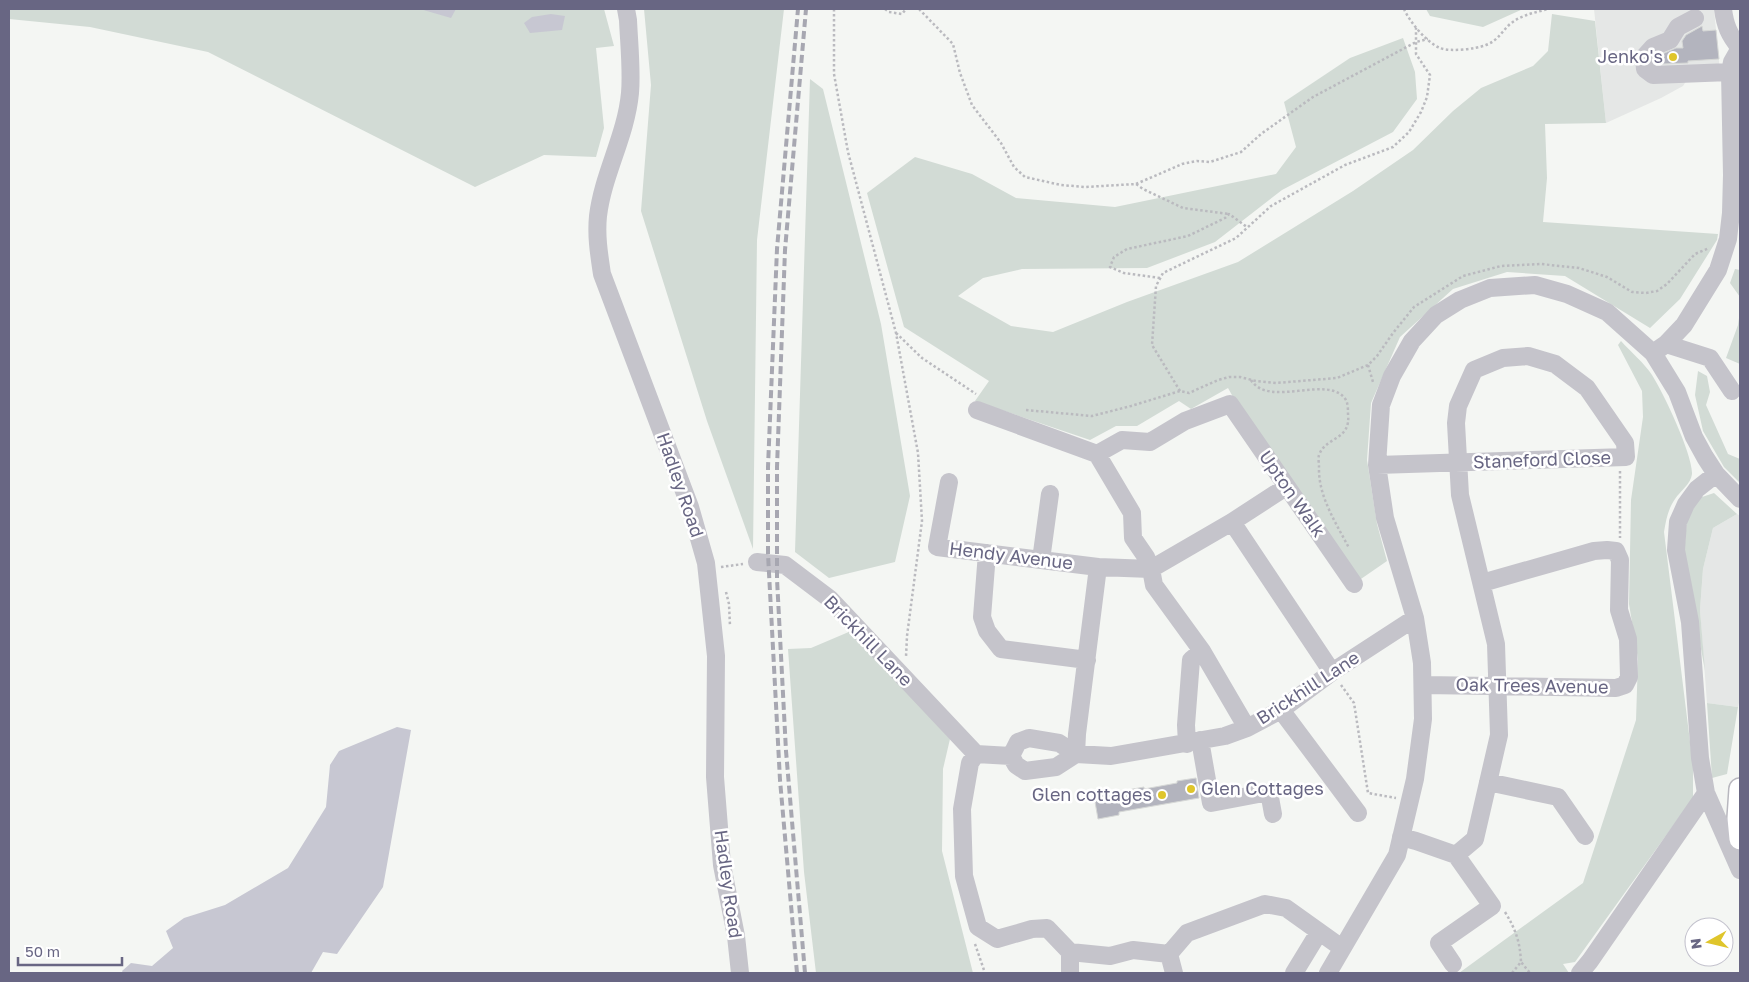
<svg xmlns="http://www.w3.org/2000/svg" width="1749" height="982" font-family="'Golos Text',sans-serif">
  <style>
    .built { fill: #e5e7e6 }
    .green { fill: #d2dbd5 }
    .water { fill: #c7c7d2 }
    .building { fill: #b3b4be; stroke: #d6d8d6 }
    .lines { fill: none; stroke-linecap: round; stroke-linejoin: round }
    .major-casing { stroke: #b8b7be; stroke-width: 24 }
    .path { stroke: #bababf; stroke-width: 2.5; stroke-dasharray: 2.5 2.5; stroke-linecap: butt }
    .minor { stroke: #c5c4cb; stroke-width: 18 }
    .major { stroke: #fff; stroke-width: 21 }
    .rail { stroke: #a7a7b1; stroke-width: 4; stroke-dasharray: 8 4; stroke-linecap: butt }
    .poi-dot { fill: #dfc52b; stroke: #fff; stroke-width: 2 }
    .labels { text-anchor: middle; stroke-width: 5; stroke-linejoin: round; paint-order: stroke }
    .poi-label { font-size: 18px; fill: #686683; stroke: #fff; text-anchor: end }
    .street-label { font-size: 18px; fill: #686683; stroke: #fff }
  </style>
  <rect width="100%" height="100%" fill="#f4f6f3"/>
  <path class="built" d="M1594,9H1714L1720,72L1690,75L1683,86L1661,98L1606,123Z
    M1737,514L1740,516V698L1738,707L1707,703L1700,610L1703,569L1713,528Z"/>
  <path class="green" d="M9,9H604L614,46L596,48L604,128L596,157L544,155L475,187L208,52L90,27L9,19Z
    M644,9H784L757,240L753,549L707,421L641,211L651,85Z
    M1426,9H1523L1483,27L1430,16Z
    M1552,14L1595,21L1606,123L1545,124L1547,178L1543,222L1718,234L1717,240L1680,299L1650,328L1565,276L1507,272L1453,289L1400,337L1371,403L1367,460L1377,524L1387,561L1358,581L1242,413L1228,388L1191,409L1179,401L1137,426H1116L1090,440L975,401L989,381L904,327L867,193L915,157L972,174L1016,198L1115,207L1276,174L1296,147L1284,102L1350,58L1403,38L1415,72L1417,99L1393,132L1282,190L1215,242L1147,268L1022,269L983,278L958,296L1011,326L1053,332L1127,302L1238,262L1353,191L1413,150L1453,111L1481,88L1533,66L1548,51Z
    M810,79L823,89L881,324L910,496L895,562L829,578L795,552Z
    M1735,269L1740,270V297L1730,283Z
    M1740,311V364L1726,358L1738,325Z
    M1621,341C1631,352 1644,363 1652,375C1663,392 1693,455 1692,474C1691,484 1680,491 1675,499C1668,509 1666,520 1664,532L1693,766V798L1575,962L1563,964L1569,973H1459L1583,883L1636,720L1638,659L1629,604L1631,500L1643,417L1642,391L1618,345Z
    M1698,371L1707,376L1710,392L1706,405L1728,454L1740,459V483L1724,467L1703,431L1695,395Z
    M1714,493L1737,514L1713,528L1703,569L1700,610L1705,671L1684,555L1687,518L1696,499Z
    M851,631L950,739L943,769L942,851L973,973H816L804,872L788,649L811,648Z
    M1707,703L1738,707L1727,774L1712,778Z"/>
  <path class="water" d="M420,9H456L451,18Z
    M551,14L565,16L562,30L530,33L524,23L532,17Z
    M397,727L411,730L383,887L337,954L323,952L311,973H123L122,971L131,963L152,966L173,948L166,931L184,918L225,905L288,868L326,807L330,765L339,751Z"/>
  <path class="building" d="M1702,26L1703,31L1716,30L1719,59L1688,61V63L1661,64L1660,55L1676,48H1683L1682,41L1686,35Z
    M1196,778L1199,798L1119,812V815L1098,819L1094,796L1144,787V789L1177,783V781Z"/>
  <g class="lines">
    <defs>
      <path id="major" d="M1740,789L1738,818L1740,839"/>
    </defs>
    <use href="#major" class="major-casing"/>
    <path class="path" d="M834,9V74L848,152L896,333L918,453L922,521L907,636L906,657
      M885,9L889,12L902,14L906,9
      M919,9L953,44L960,73L972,105L1001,143L1014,167L1025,177L1061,185L1085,187L1136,184L1143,189L1183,208L1229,214
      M1404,9C1409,21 1427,43 1440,48C1450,52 1476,49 1486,45C1497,41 1501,33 1509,25C1520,15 1534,13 1548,9
      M1136,184L1182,164L1197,161L1210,162L1241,152L1261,134L1313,97L1416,42L1428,39
      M1160,278L1124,273L1110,267L1114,257L1127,249L1188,236L1225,218L1229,214L1247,227
      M896,333L922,358L976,394
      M1368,365L1373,382
      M1251,380C1269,409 1329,373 1346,400C1348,404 1348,410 1348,414C1351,441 1326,436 1319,455C1318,458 1319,464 1319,467C1318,496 1336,523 1349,548
      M1180,391L1152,345L1156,286L1163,273L1236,238L1271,206L1345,165L1393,147L1409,132L1421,112L1427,97L1430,75L1416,54V28
      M1026,410L1092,416L1131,406L1180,391L1189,393L1218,380L1229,377H1240L1256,381L1276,383L1337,378L1368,365L1377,356L1393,333L1414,307L1463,276L1501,266L1541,264L1579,268L1607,277L1632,292L1646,293L1657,291L1667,284L1695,254L1709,248
      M1620,471V538
      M721,567L743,564
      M726,592L729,604L730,626
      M1341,685L1354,703L1368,793L1396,798
      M1505,912C1516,930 1520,942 1521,962
      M975,944L985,973
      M1512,973L1521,962L1530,973"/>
    <path class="minor" d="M626,9L628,20C629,43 632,71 630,93C626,136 603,174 598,216C596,236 599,254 602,274L690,507L706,563L716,656L715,777L722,865L736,936L740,973
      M1695,18L1678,27L1670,40L1653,47L1644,57L1645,69L1653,75L1730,72
      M1666,344L1710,358L1732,391
      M1653,353L1666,344L1684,325L1718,270L1728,239L1731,213L1732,175L1730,72L1732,62L1740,48C1729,35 1725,25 1723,9
      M977,410L1097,454L1132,513L1133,538L1146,557L1151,569L1154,585L1202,651L1247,728
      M1097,454L1122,440L1150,442L1185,421L1230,404L1354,584
      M1377,465L1626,457L1625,443L1587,388L1555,364L1528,356L1503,358L1474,370L1458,406L1456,423L1460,495L1496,644L1499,735L1475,839L1456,855L1416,841L1401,837
      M1716,474L1697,489L1686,504L1678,522L1676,550L1690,622L1700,758L1706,793L1740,870
      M949,482L937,547L1098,567L1151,569
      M1232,522L1332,672
      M987,553L982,617L987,631L1001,649L1087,660
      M1041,560L1050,494
      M757,562L785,565L830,599L976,754L1011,756
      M1151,569L1232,522L1286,487
      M1423,685L1616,688L1625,685L1629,677L1628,639L1619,610L1620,560L1616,551L1607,550L1594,551L1482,583
      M1281,710L1358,813
      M1200,740L1211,803L1269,792L1273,814
      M1187,744L1186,725L1191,660L1202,651
      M976,754L970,763L962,809L964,876L978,927L997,939L1032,929L1047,928L1070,952L1110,956L1133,950L1169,954
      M1076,754L1059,743L1029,738L1018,742L1011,756L1016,765L1025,771L1056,767L1076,754L1111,756L1225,736L1247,728L1281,710L1332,672L1415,618
      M1076,754L1077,734L1098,567
      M1488,782L1558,797L1585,836
      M1070,952V973
      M1453,964L1439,943L1492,906L1456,855
      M1174,973L1169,954L1187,933L1265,904L1286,908L1342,948
      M1294,973L1319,932
      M1328,973L1397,855L1415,779L1423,719L1422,663L1415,618L1385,518L1377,465L1381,405L1392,376L1412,341L1436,315L1460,300L1490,288L1535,285L1567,294L1607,312L1653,353L1677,392L1694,437L1705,457L1716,474L1740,499
      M1580,973L1590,961L1706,793"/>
    <use href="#major" class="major"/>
    <path class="rail" d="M797,973L780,780L768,554V467L777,249L798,9
      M805,973L786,751L777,579V467L785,250L806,9"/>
  </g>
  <g class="poi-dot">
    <circle cx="1673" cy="57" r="5"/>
    <circle cx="1191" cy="789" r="5"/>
    <circle cx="1162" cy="795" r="5"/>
  </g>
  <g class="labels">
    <g class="poi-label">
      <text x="1663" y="63">Jenko's</text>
      <text x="1201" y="795" text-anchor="start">Glen Cottages</text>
      <text x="1152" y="801">Glen cottages</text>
    </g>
    <g class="street-label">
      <text transform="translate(1542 460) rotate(-2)" y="6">Staneford Close</text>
      <text transform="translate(680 485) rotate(71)" y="6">Hadley Road</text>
      <text transform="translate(1292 494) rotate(55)" y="6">Upton Walk</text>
      <text transform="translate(1011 556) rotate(7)" y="6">Hendy Avenue</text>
      <text transform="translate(868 641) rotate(46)" y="6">Brickhill Lane</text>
      <text transform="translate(1532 686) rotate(1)" y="6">Oak Trees Avenue</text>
      <text transform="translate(1308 688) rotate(-33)" y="6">Brickhill Lane</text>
      <text transform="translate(728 884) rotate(82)" y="6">Hadley Road</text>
    </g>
  </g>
  <rect width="1749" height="982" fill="none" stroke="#686683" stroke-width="20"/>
  <g transform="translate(1709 942) rotate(262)"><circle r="24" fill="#ffffff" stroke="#c3c2cd"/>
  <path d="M0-4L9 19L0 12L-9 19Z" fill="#dfc52b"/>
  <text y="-8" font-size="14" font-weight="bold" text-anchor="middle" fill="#686683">N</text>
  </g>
  <path d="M18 957v8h104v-8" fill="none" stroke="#686683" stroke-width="2.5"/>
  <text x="25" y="957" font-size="15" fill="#686683" stroke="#ffffff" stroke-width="4" paint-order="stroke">50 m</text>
</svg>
